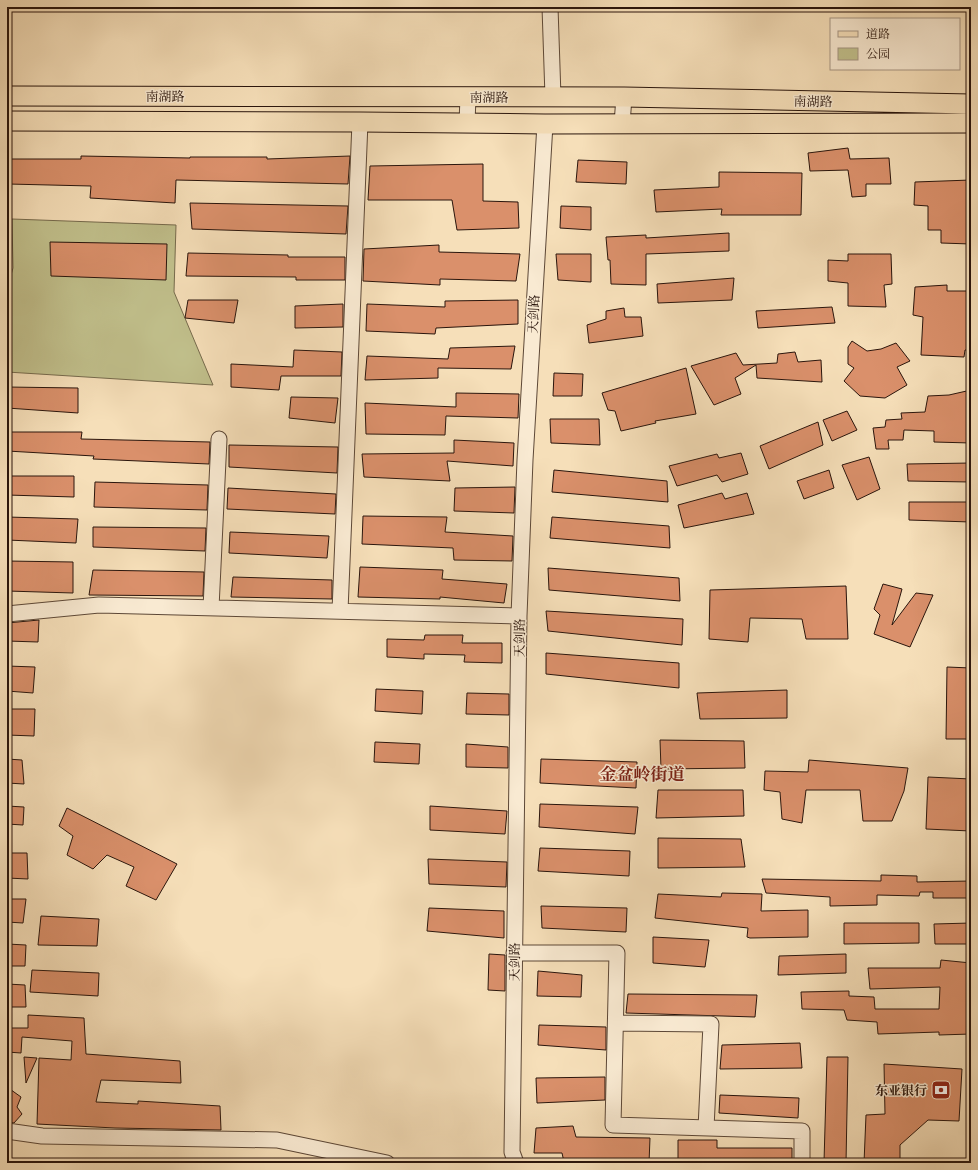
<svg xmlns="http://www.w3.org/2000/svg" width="978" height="1170" font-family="Cardo,'Noto Serif SC',serif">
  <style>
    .green { fill: #c1c08c; stroke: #766a4c }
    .building { fill: #da906b; stroke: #2a150c }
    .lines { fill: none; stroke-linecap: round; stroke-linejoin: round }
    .minor-casing { stroke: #5d4837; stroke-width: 17 }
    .major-casing { stroke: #2a150c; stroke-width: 21 }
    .minor { stroke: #f9ead2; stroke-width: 15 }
    .major { stroke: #f6dfb9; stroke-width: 19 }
    .labels { text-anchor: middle; stroke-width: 3; stroke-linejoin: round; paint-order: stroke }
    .street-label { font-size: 13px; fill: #2a150c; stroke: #f9ead2 }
    .poi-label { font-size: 13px; font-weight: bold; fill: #2a150c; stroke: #f9ead2; text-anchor: end }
    .district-label { font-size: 17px; font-weight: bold; fill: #7a1f14; stroke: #f9ead2 }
  </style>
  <rect width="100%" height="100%" fill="#f6dfb9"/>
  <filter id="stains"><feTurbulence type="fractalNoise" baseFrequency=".005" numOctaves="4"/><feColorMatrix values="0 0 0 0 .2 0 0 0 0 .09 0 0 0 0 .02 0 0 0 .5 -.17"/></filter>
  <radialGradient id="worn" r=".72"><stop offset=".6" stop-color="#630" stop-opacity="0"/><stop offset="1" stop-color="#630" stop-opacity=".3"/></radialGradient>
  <path class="green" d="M12,219L176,225L174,292L213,385L7,372V289L13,268Z"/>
  <path class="building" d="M848,148L850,159L889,158L891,184H866V196L852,197L848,170L810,171L808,153Z
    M81,156L190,158V157H267V159L350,156L348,184L176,180L175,203L90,198L91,186L8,184V159H81Z
    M578,160L627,162L626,184L576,182Z
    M483,164V201L518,202L519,228L457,230L452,200H368L370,166Z
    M719,172L802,173L801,215H721L722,209L656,212L654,190L719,187Z
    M971,180V244L941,243V230H928V206L914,205L915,182Z
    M190,203L348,206L346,234L192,229Z
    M561,206L591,207V230L560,228Z
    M729,233V251L646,254V285L611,284L610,260H608L606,237L646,235V238Z
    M50,242L167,244L166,280L51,276Z
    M439,245V252L520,254L516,281L440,279V285L363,281L364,249Z
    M188,253L288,255V257H345V280H296V277L186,276Z
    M556,254H591V282L558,280Z
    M848,254H891L892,284L884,285L886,307L848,306V283L828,281V260L848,261Z
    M734,278L732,300L658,303L657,284Z
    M947,285V291H971V350H965L964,357L921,355L923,317L913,315L915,287Z
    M188,300H238L234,323L185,318Z
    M518,300V324L436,328L435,334L366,331L367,304L445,307V301Z
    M343,304V327L295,328V306Z
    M832,307L835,323L758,328L756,311Z
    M624,308L625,317H641L643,336L589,343L587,325L606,319V311Z
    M852,341L867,351L881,349L896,343L910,361L897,367L907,385L885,398L860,396L844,381L854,368L848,364V347Z
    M515,346L511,369L438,368V378L365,380L367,356L448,359L450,348Z
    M294,350L342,352L341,376H281L279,390L231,387V364L293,367Z
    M795,352L798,362L821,360L822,382L757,378L756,365L735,378L741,394L714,405L691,366L736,353L743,365L777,363L778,354Z
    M686,368L696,414L655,421L656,423L621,431L615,411L608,410L602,393Z
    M554,373L583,374L582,396H553Z
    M7,387L78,388V413L7,408Z
    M971,390V443L934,442V431L904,430L903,440H888L889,449H876L873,428L885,427L886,420L902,419L901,413L925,412L928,396L949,395Z
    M456,393L519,394L518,418L446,416L445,435L366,434L365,403L456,407Z
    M291,397L338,398L335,423L289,418Z
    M847,411L857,430L832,441L823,420Z
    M550,419H599L600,445L551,443Z
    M818,422L823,445L769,469L760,446Z
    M7,432H82L81,439L210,442L209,464L93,459L94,456L7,451Z
    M454,440L514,443L513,466L447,461L450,481L364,477L362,454L454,453Z
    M229,445L338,447L337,473L229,467Z
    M741,453L748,474L722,482L717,475L677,486L669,466L717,454L719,458Z
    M869,457L880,489L857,500L842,465Z
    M971,463V482L908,481L907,464Z
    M554,470L667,481L668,502L552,492Z
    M829,470L834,488L804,499L797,481Z
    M7,476H74V497L7,495Z
    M95,482L208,485L207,510L94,507Z
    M515,487L514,513L454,511L455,488Z
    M228,488L336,494L335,514L227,509Z
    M722,493L725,499L747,493L754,514L684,528L678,505Z
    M909,502H971V522L909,520Z
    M363,516L447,517L445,532L513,536L512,561L454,560L453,548L362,544Z
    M7,517L78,519L76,543L7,540Z
    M552,517L669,526L670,548L550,538Z
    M93,527L206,528L205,551L93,547Z
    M230,532L329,536L327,558L229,553Z
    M7,561L73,562V593L7,591Z
    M360,567L443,570L442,579L507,584L504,603L440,597V599L358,597Z
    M548,568L679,578L680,601L549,590Z
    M93,570L204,572L203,596L89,595Z
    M233,577L332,580V599L231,597Z
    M883,584L902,589L892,625L916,593L933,595L910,647L874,634L880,615L874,609Z
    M846,586L848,639H806L802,619L750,618L748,642L709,639L710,590Z
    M546,611L683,619L682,645L548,631Z
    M39,620L38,642L7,641V623Z
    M425,635H463L462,643H502V663L464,662L465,655L424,654V659L387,657V639L424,640Z
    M546,653L679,663V688L546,674Z
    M7,666L35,667L33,693L7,691Z
    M947,667L971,668V739H946Z
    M376,689L423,691L422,714L375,711Z
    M787,690V718L700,719L697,693Z
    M467,693L509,694V715L466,714Z
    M7,709H35L34,736L7,735Z
    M660,740L744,741L745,768L661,769Z
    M375,742L420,744L419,764L374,762Z
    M466,744L508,747V768L466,767Z
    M7,759L22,760L24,784L7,783Z
    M541,759L637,762L636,788L540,783Z
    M809,760L908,768L904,791L892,821H863L860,790H806L802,823L782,819L780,792L764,790L765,771L808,772Z
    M928,777L971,779V831L926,829Z
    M658,790H743L744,816L656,818Z
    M540,804L638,807L635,834L539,827Z
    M7,806L24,807L23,825L7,824Z
    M430,806L507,811L505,834L430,830Z
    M67,808L177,864L156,900L126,886L134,867L107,855L93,869L67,855L73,836L59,826Z
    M658,838L741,839L745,867L658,868Z
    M540,848L630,851L629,876L538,871Z
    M7,853H27L28,879L7,878Z
    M428,859L507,862L506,887L429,884Z
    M881,875L917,876V882L971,881V898H933V892H920L919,896L877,895V905L830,906V897L766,893L762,879L881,881Z
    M722,893L762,894L761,911L808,910V937L750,938L747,937L748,928L655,918L658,894L721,897Z
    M7,899H26L23,923L7,922Z
    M541,906L627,908L626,932L542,928Z
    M429,908L504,911V938L427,931Z
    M41,916L99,919L97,946L38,945Z
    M844,923H919V943L844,944Z
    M971,923V944H935L934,924Z
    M653,937L709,940L705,967L653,963Z
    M7,944L26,945L25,966H7Z
    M489,954L505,955V991L488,990Z
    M846,954V973L778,975L779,956Z
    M941,960L971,963V1034L939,1035V1032L878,1034L877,1022L847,1020L844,1010L802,1009L801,992L849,991V996L874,997L875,1009H939L940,987L870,989L868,968H940Z
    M32,970L99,973L98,996L30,992Z
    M538,971L582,975L581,997L537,996Z
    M7,984L25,985L26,1007H7Z
    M628,994L757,995L755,1017L626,1013Z
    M28,1015L84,1018L86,1054L180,1061L181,1083L101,1080L96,1102L138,1104V1101L220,1106L221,1130L115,1128L37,1124L39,1058L71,1060L72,1041L22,1037L21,1053L7,1052V1028H28Z
    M539,1025L606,1027V1050L538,1045Z
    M800,1043L802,1068L720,1069L722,1045Z
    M24,1057L37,1058L26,1083Z
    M827,1057H848L846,1163L824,1162Z
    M884,1064L962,1069L959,1121L928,1120L900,1145V1163H864L866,1115L885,1114Z
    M605,1077V1100L537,1103L536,1078Z
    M7,1087L21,1097L17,1107L22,1114L14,1123L7,1122Z
    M720,1095L799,1098L798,1118L719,1113Z
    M573,1126L576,1137L650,1138L649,1163L564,1162L562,1153H534L536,1128Z
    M678,1140H717V1148H792V1163H678Z"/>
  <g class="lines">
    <defs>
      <path id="minor" d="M550,7L553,97
        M467,123L468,97
        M622,124L624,97
        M211,608L219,439
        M340,611L360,122
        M7,614L99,605L519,616
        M514,953H617L613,1125L802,1131V1163
        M616,1023L711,1024L706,1128
        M7,1131L42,1136L277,1140L387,1163
        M516,1163L512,1152L519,616L525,460L545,124"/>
      <path id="major" d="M7,96L624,97L971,104
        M7,121L360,122L545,124L971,123"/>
    </defs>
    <use href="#minor" class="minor-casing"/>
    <use href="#major" class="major-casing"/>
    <use href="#minor" class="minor"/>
    <use href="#major" class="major"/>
  </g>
  <defs>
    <symbol id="bank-square" viewBox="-11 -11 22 22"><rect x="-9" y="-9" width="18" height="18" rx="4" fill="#8f2418" stroke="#f9ead2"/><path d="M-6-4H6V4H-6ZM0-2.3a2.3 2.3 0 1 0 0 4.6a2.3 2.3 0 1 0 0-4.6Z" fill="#fff"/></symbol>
  </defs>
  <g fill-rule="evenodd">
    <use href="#bank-square" x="930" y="1079" width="22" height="22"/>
  </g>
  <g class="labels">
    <g class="street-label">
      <text x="165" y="101">南湖路</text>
      <text x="489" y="102">南湖路</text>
      <text transform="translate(813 101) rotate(1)" y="5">南湖路</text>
      <text transform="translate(533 314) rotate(-87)" y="5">天剑路</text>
      <text transform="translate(519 638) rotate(-89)" y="5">天剑路</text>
      <text transform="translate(514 962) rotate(-89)" y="5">天剑路</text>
    </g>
    <g class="poi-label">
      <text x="927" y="1095">东亚银行</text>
    </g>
    <g class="district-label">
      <text x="642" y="780">金盆岭街道</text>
    </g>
  </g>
  <rect width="978" height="1170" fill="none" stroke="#f6dfb9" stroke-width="24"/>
  <rect x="8" y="8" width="962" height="1154" fill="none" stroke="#2a150c" stroke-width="2"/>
  <rect x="12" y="12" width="954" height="1146" fill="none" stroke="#2a150c"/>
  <rect x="830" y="18" width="130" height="52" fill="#f9ead2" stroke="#a69583"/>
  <rect x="838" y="31" width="20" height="6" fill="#f6dfb9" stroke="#a69583"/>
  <text x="866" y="38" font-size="12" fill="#2a150c">道路</text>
  <rect x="838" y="48" width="20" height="12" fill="#c1c08c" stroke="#a69583"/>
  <text x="866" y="58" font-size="12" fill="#2a150c">公园</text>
  <rect width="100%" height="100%" filter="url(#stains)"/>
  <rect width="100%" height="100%" fill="url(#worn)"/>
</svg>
